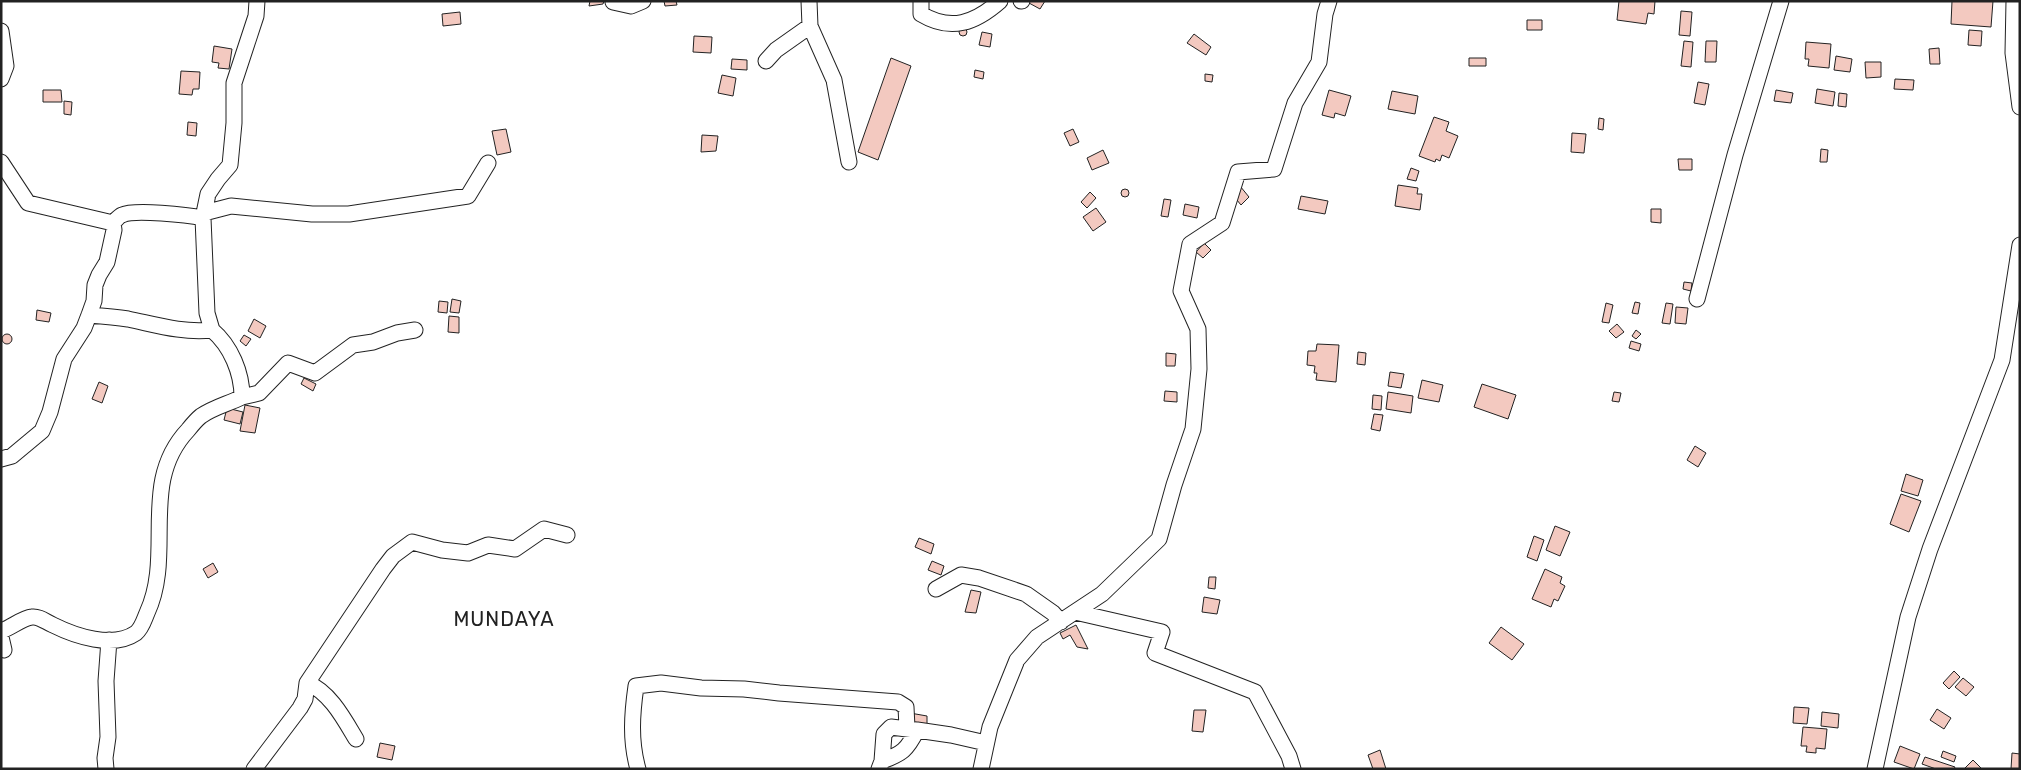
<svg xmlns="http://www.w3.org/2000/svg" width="2021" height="770" font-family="Rubik,sans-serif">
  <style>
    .building { fill: #f3c9c0; stroke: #222 }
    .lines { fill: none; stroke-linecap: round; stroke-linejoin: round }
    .street-casing { stroke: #222; stroke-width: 17 }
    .street { stroke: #fff; stroke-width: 15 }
    .labels { text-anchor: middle; stroke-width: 4; stroke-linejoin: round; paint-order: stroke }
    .quarter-label { font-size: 20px; letter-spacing: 1px; fill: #222; stroke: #fff }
  </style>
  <rect width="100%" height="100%" fill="#fff"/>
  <path class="building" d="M590,1H604L603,4L589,6Z
    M664,1H676L677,5L665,6Z
    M1029,1H1045L1040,9L1029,3Z
    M1619,1H1655L1654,14L1648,13L1646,24L1617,20Z
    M1952,1H1993L1991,27L1951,24Z
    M1681,11L1692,12L1690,36L1679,35Z
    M460,12L461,24L443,26L442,14Z
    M1527,20H1542V30H1527Z
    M959 32a4 4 0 1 1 8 0a4 4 0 1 1-8 0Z
    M1969,30L1982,31L1981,46L1968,45Z
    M982,32L992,34L990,47L979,45Z
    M1194,34L1211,47L1206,55L1187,43Z
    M694,36L712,37L711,53L693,52Z
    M1684,41L1693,42L1691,67L1681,66Z
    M1706,41H1717L1716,62H1705Z
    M1806,42L1831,44L1829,68L1808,66L1809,59H1805Z
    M214,46L232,49L229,69L218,68L219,63L212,62Z
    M1939,48L1940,64H1930L1929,49Z
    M1836,56L1852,59L1850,72L1834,70Z
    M891,58L911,66L878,160L858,152Z
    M1469,58H1486V66H1469Z
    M732,59L747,60V70L731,69Z
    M1865,62H1881V77L1866,78Z
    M975,70L984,72L983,79L974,77Z
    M181,71L200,72L199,89H193L192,95L179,94Z
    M1205,74L1213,75L1212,82L1205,81Z
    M722,75L736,78L733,96L718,93Z
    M1895,79L1914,80L1913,90L1894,89Z
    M1698,82L1709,84L1705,105L1694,103Z
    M1817,89L1835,92L1833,106L1815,103Z
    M43,90H61L62,102H43Z
    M1329,90L1351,96L1345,116L1335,113L1334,118L1322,115Z
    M1776,90L1793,93L1791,103L1774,101Z
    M1392,91L1418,96L1415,114L1388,109Z
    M1839,93L1847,94L1846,107L1838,106Z
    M64,101L72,102L71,115L64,114Z
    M1434,117L1449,122L1446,131L1458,136L1449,158L1442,155L1440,161L1436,159L1435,162L1419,156Z
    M1599,118L1604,119L1603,130L1598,129Z
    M188,122L197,123L196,136L187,135Z
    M506,129L511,152L497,155L492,131Z
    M1073,129L1079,142L1070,146L1064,133Z
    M1572,133L1586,134L1584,153L1571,152Z
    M702,135L718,136L716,151L701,152Z
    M1821,149L1828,150L1827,162H1820Z
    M1103,150L1109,163L1092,170L1087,158Z
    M1678,159H1692V170H1679Z
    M1411,168L1419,171L1416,181L1407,179Z
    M1398,185L1418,188L1417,194H1422L1420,210L1395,206Z
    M1240,186L1249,197L1241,205L1232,194Z
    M1121 193a4 4 0 1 1 8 0a4 4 0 1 1-8 0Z
    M1090,192L1096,198L1087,208L1081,202Z
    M1301,196L1328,201L1325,214L1298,209Z
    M1164,199L1171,200L1168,217L1161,216Z
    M1185,204L1199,207L1197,218L1183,215Z
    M1096,208L1106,222L1093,231L1083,217Z
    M1651,209H1661V223L1651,222Z
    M1204,243L1211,250L1203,258L1196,252Z
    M1684,282L1692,283L1691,291L1683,289Z
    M452,299L461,301L459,313L450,312Z
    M439,301L448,302L447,313L438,312Z
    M1635,302L1640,303L1638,314L1632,313Z
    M1606,303L1613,305L1609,323L1602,322Z
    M1666,303L1673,304L1670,324L1662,323Z
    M1676,307L1688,308L1686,324L1675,323Z
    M37,310L51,313L49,322L36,320Z
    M449,316L459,317V333L448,332Z
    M254,319L266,326L260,338L248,331Z
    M1617,324L1624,332L1616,338L1609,331Z
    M1636,330L1641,334L1636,339L1632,336Z
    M2 339a5 5 0 1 1 10 0a5 5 0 1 1-10 0Z
    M244,335L251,339L246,346L240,341Z
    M1631,341L1641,344L1639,351L1629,348Z
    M1317,344L1339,345L1336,382L1316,380L1317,373H1314L1315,366L1307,365L1308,351H1316Z
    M1358,352L1366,353L1365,365L1357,364Z
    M1166,353L1176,354L1175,366H1166Z
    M1390,372L1404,374L1401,388L1388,386Z
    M304,378L316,384L313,391L301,384Z
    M1422,380L1443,385L1439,402L1418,398Z
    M99,382L108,386L102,403L92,399Z
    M1482,384L1516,395L1508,419L1474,407Z
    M1165,391L1177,392V402L1164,401Z
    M1388,392L1413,396L1411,413L1386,409Z
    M1614,392L1621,393L1619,402L1612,401Z
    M1373,395L1382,396L1381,410L1372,409Z
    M245,405L260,408L255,433L240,431Z
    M227,408L243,412L240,424L224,420Z
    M1374,414L1383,415L1380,431L1371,429Z
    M1695,446L1706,453L1698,467L1687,460Z
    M1906,474L1923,480L1918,496L1901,491Z
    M1901,494L1921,501L1909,532L1890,524Z
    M1555,526L1570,532L1560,556L1546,550Z
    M1534,536L1544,540L1537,561L1527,557Z
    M919,538L934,544L931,554L915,547Z
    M932,561L944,566L941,575L928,570Z
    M213,563L218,572L208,578L203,569Z
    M1545,569L1562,577L1560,583L1565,586L1558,601L1554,599L1551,607L1532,599Z
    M1209,577H1216L1215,589L1208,588Z
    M971,590L981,592L976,613L965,612Z
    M1204,597L1220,600L1217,614L1202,612Z
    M1076,625L1088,649L1077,647L1070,635L1063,639L1060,633Z
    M1501,627L1524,644L1512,660L1489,643Z
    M1954,671L1960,677L1949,689L1943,683Z
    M1963,678L1974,687L1966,696L1955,687Z
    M1794,707L1809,708L1807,724L1793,723Z
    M1937,709L1951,718L1944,729L1930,720Z
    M1194,710H1206L1203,732L1192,731Z
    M1822,712L1839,714L1838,728L1821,726Z
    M910,713L927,716V727L911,724Z
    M1803,727L1827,729L1825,749L1816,748V753L1806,752L1807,746H1801Z
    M380,743L395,746L392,760L377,757Z
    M1900,746L1920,754L1914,769L1894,762Z
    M1380,750L1386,769H1373L1368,755Z
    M1943,751L1956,756L1954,762L1941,757Z
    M2012,753L2020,754V769H2011Z
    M1925,757L1955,767L1954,769H1936L1922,764Z
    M1973,760L1982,769H1964Z"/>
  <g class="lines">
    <defs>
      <path id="street" d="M809,1L810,26L834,80L849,162
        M921,1V14C951,32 975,23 1000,1
        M1021,1H1022
        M2014,1L2013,53L2020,107
        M613,2L631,6L643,1
        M1,31L6,66L1,79
        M766,61L776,50L810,26
        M1,162L28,203L113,223
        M204,213L231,206L312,214H349L468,196L488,163
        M1697,299L1735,155L1781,1
        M212,330L207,313L203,218L208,194L218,179L230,165L234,123V83L256,16L257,1
        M242,397L259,393L288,363L315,373L353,345L373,342L397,333L415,330
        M1,459L12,456L42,431L50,412L64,359L84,328L89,315L94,301L95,285L99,275L107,262L114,230L113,223C115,221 119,216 122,215C134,209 188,215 203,218
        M936,589L961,575L979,578L1026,594L1053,613L1061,622
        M1075,612L1162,632L1155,653L1255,692L1289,756L1293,769
        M1,631C11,628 22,618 32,617C39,616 46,622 53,625C75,636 113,649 136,633C142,628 144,620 147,613C175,553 138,483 188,430C192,425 196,420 201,416C214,407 228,404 242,397C242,373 231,346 212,330C182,333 157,325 128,319C115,317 102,316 89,315
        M1,637L4,650
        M307,683C330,692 344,719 356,739
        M882,761L884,734L891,727L915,730
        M106,769L105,758L108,737L106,681L109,640
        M254,769L300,708L305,699L307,683L383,569L393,556L412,542L442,550L468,553L488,545L515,549L544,529L567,535
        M638,769C630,741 632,714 636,686L661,683L701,688L744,689L779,693L898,702L906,707L907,728
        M879,769L882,761C902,754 907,750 917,730L951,735L986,743
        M981,769L990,727L1017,660L1037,637L1102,594L1159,539L1174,485L1193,429L1199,369L1198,329L1181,291L1190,244L1222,223L1238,172L1274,169L1295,103L1319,62L1325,14L1329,1
        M1875,769L1908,617L1930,549L2002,360L2020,245"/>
    </defs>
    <use href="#street" class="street-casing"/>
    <use href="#street" class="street"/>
  </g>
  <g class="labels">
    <g class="quarter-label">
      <text x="504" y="626">MUNDAYA</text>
    </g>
  </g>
  <rect width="2021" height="770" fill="none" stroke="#222222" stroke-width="5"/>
</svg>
